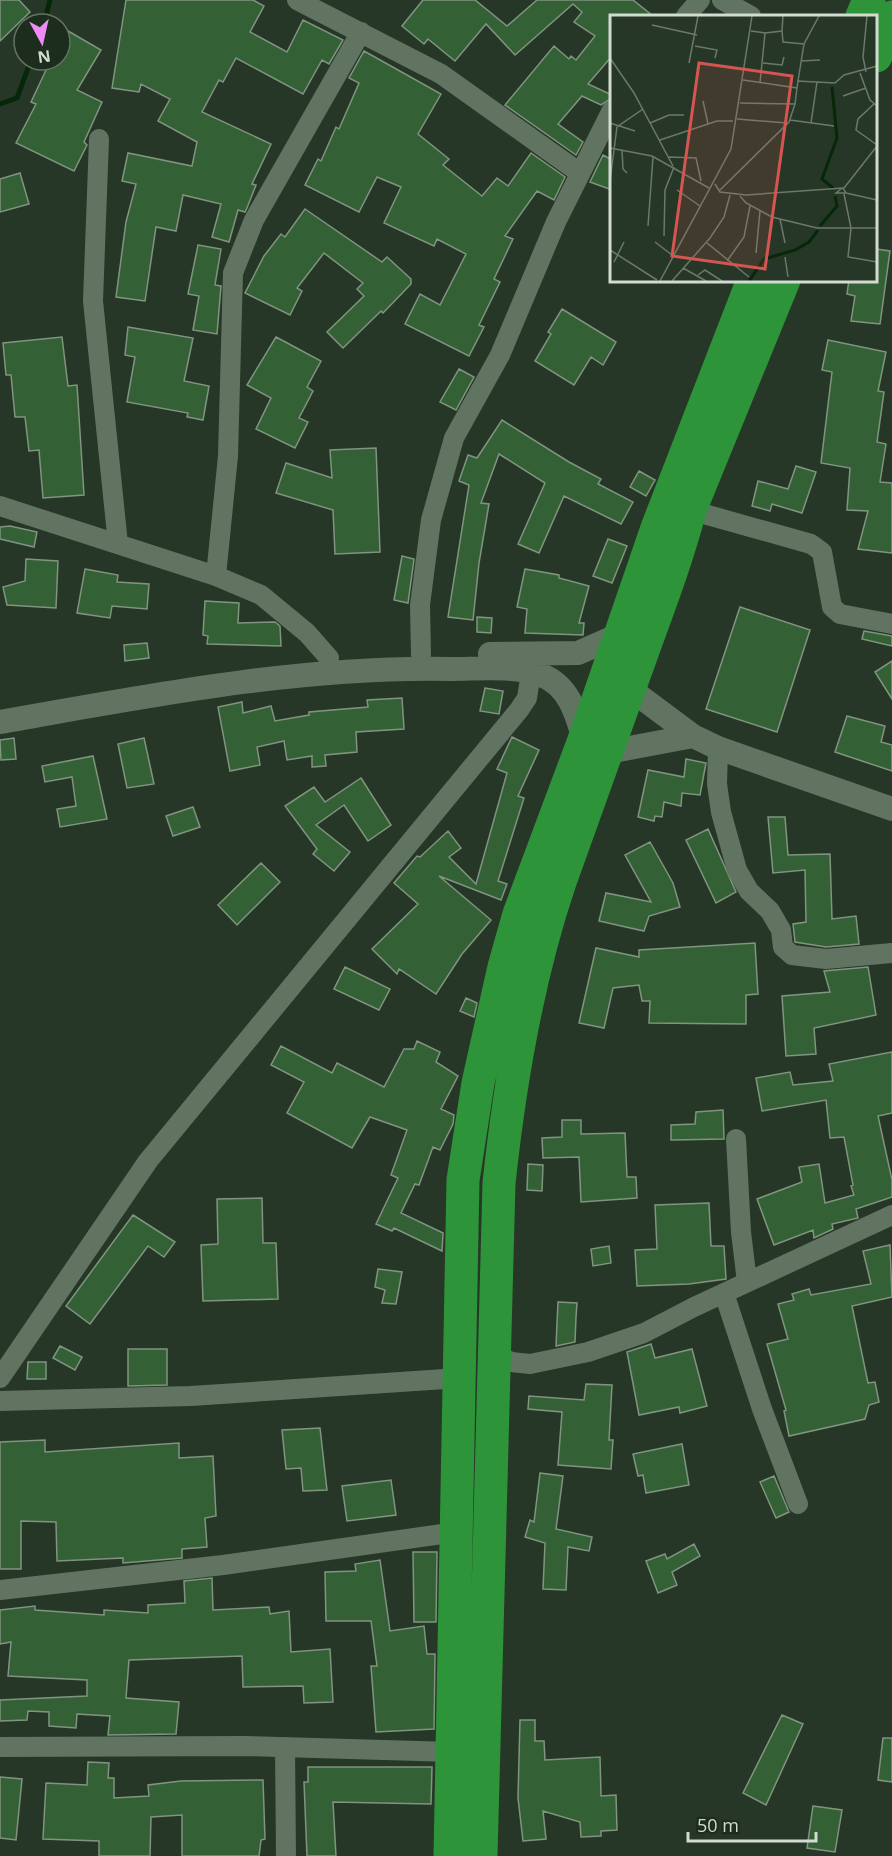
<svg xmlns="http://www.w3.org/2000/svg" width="892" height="1856" font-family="'Open Sans',sans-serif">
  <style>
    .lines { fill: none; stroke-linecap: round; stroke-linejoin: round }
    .stream { stroke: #062809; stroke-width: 5 }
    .building { fill: #346035; stroke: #809480; stroke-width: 1.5 }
    .minor { stroke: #617461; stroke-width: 20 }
    .tertiary { stroke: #617461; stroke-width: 24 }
    .trunk { stroke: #2e943a; stroke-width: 33 }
    .inset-river { fill: none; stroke: #062809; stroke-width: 3 }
    .inset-road { fill: none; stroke: #6b796b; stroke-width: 1.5 }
    .view { fill: #d55552; fill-opacity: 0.15; stroke: #d55552; stroke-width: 3 }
    .inset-edge { fill: none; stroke: #d1dbd1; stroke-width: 3 }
  </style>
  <rect width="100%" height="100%" fill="#273727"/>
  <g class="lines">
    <path class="stream" d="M44,24L50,0
      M0,104L17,98L31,60"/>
  </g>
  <path class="building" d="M0,0H19L30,12L0,41Z
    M126,0H253L264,6L250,32L287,52L303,20L343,40L329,64L322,60L303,94L236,58L223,82L219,80L202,112L271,144L252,184L256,185L247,208L245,212L238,210L229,242L212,237L221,204L183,195L176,231L156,227L145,301L116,297L126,222L136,184L122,181L128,153L192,166L197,142L158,121L170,99L141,84L139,92L112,88Z
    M423,0H475L507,26L537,0H633L653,16H612V56L588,84L612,95V98L601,105L582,96L558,124L583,142L576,155L505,105L554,46L569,59L571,56L576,60L595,36L574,22L582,12L573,4L515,55L486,24L455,61L428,39L424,44L402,26Z
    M68,31L101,50L77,90L102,102L84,142L87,145L74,171L16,143L36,104L31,102L47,68L51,60H60V45Z
    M364,51L441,94L418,134L449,159L443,165L482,196L497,178L508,186L531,153L565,177L554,200L537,191L505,236L513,239L494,279L500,282L479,325L484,327L469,356L405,324L420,294L440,305L466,254L437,239L434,246L384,223L401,187L377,177L359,212L305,185L318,159L321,161L336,127L339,129L359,83L349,78Z
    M603,155L612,160V190L590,182Z
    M20,173L29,204L0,212V179Z
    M305,209L382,262L387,257L411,279V284L383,313L381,311L343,348L327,332L364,296L357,289L363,283L324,253L297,288L302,291L290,315L245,293L264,256L281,234L285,237Z
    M198,245L221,249L215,285L221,286L217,334L193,330L199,296L188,294Z
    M876,249L890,251L880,324L851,321L855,296L847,294L849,280H876Z
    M562,309L616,342L603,365L591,357L574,385L535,361L551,334L548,332Z
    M128,327L193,338L184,381L209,386L203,420L187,417L188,413L127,402L135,357L125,355Z
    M62,337L68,386L77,385L84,495L43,498L39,450L29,451L25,417H15L11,375H6L3,343Z
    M276,337L321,361L307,387L313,391L299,418L308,422L295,448L256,429L271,398L247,385Z
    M828,340L886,352L878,391L884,392L877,442L886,444L880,482L892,483V553L858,549L868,511L847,510L850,468L821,463L832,372L822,370Z
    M459,369L474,377L456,410L440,402Z
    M502,420L569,462L601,479L598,484L633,502L621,524L564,496L539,553L518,544L545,483L499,454L481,503L489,504L479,563L473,620L448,617L469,485L459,481L468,455L477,458Z
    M376,448L380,552L335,554L333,510L276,493L286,463L332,478L330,450Z
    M796,466L816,472L802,513L772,504L770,511L752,506L758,481L788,489Z
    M639,471L655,480L646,496L630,487Z
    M10,526L37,532L34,547L0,539V527Z
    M608,539L627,546L612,583L593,576Z
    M402,556L414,559L408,603L394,600Z
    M26,559L58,561L56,608L7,605L3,587L25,581Z
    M85,569L118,575L117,582L149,584L147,609L112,606L110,618L77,613Z
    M525,569L559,575V578L589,586L579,623H584L583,635L525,633L527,609L517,607Z
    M205,601L239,603L238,623L275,622L280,626L281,646L207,644L208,636L203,635Z
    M740,607L810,630L777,732L706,709Z
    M477,617L492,618L491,633L477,632Z
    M864,631L892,636V646L862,639Z
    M147,643L149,658L125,661L124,645Z
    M892,661V699L875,672Z
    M485,688L503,691L499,714L480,711Z
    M402,698L404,729L356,732L357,752L325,755L326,766L312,767V756L287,760L284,741L257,747L260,765L230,771L218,707L242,702L243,713L271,706L275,721L309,715V712L368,707L367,700Z
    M847,716L885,726L881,742L892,745V771L835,752Z
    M512,737L539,750L518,796L524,798L498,881L507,884L501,900L439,876L491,920L462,954L436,994L399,969L397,974L372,949L418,904L394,883L417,856L420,857L448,831L461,848L449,857L476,884L507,773L497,769Z
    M14,738L16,759L1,760L0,740Z
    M144,738L154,784L127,788L118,744Z
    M93,756L107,819L60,827L57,809L76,806L72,777L45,782L42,766Z
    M686,759L706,763L700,795L682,793L681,806L664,802L662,817L655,816L654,821L638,817L648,770L684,777Z
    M361,778L391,825L368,841L344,805L316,825L350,852L334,871L313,854L317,849L285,806L314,787L325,802Z
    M193,807L200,827L173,836L166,816Z
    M768,817H785L788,855L830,854L832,919L856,916L859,944L826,947L795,942L793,924L806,922L805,870L773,873Z
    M708,829L736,892L716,903L686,840Z
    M650,842L673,883L680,907L649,916L644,931L599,921L606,893L651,902L625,855Z
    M261,863L280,882L237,925L218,905Z
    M755,943L758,994L746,995V1024L649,1023L650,1001H642L639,985L613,988L604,1028L579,1023L596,948L639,957V950Z
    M345,967L390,989L379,1010L334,989Z
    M868,967L876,1015L814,1028L816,1054L786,1056L782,996L830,992L824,971Z
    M466,998L477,1003L474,1017L460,1011Z
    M417,1041L440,1052L436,1062L458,1076L441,1109L454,1115L453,1124L440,1150L433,1147L419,1185L415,1184L401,1213L443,1233L442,1251L394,1228L392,1231L376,1224L398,1178L391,1175L407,1130L370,1117L352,1148L287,1113L304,1082L271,1065L281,1046L332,1073L337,1063L384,1087L404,1049H414Z
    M892,1052V1113L878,1116L892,1180V1197L856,1209L858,1218L832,1224L833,1229L814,1238L813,1230L774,1245L757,1199L802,1182L799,1167L819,1164L825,1203L854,1195L851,1186L853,1185L844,1137L830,1138L826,1100L762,1111L756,1078L790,1072L793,1085L833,1081L829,1064Z
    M723,1110L724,1139L671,1140V1125L695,1124L696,1112Z
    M562,1120H581V1134L625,1133L627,1177H636L637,1198L581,1202L579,1157L543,1158L542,1138L562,1137Z
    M528,1164L543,1165L542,1191L527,1190Z
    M262,1198L263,1243H276L278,1299L203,1301L201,1245L218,1244L217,1199Z
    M709,1203L711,1246H724L726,1279L689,1284L637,1286L635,1250L657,1249L655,1205Z
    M133,1215L175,1242L164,1257L148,1246L90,1324L66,1306Z
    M890,1245L892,1297L852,1306L868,1383L875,1382L879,1402L869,1405L865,1419L789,1436L784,1411L786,1410L767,1344L788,1339L778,1304L794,1300L792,1294L809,1289L811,1295L871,1284L863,1251Z
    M609,1246L611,1263L593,1266L591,1249Z
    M378,1269L402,1272L396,1304L382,1303L385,1290L375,1287Z
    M558,1302L577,1303L576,1317L575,1342L556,1346Z
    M651,1344L655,1358L692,1349L707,1406L680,1413L679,1407L639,1415L627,1352Z
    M60,1346L82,1357L75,1370L53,1358Z
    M128,1349H167V1385L128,1386Z
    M28,1362H46V1379H27Z
    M586,1384L612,1385L609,1440H613L611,1469L558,1465L562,1412L528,1409L529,1396L584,1400Z
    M320,1428L327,1490L303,1491L301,1468L286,1469L282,1430Z
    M45,1440V1452L179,1443V1458L213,1456L216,1516L205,1518L207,1547L182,1549V1558L123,1563V1558L57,1561L56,1522L21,1521V1569H0V1442Z
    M682,1444L689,1485L646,1493L643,1475L638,1476L633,1454Z
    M540,1473L563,1476L556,1529L592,1537L589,1551L568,1547L566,1590L543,1589L545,1543L525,1537L530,1520L534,1522Z
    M774,1476L789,1512L776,1518L760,1482Z
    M391,1480L396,1515L347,1521L342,1486Z
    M694,1544L700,1556L672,1572L677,1585L658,1593L646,1561L665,1554L667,1559Z
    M413,1552H437L436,1622H414Z
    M380,1560L390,1631L424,1626L427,1654H435L434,1729L376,1732L371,1666H377L371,1621H326L325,1572L356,1571L355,1564Z
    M212,1578L213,1610L269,1607L270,1614L289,1611L291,1652L330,1649L333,1702L304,1703L303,1686L243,1687L242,1656L129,1660L126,1698L179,1702L176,1734L108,1735L110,1716L77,1714L76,1728L49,1726V1712L28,1711L27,1720L0,1721V1700L87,1696V1680L8,1676L11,1642L0,1644V1610L35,1606V1610L104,1615V1610L148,1613V1605L185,1603L184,1581Z
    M782,1715L803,1724L766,1805L743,1793Z
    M520,1720H535V1741H544L545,1760L600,1757L601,1796L616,1795L617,1830L601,1831V1836L581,1837L580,1822L543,1811L546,1839L523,1841L518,1798Z
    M883,1738H892V1782L878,1780Z
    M88,1762L109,1763L108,1778H114V1798L149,1796L148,1785L181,1781L263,1780L265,1839L261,1840L259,1856H182V1815L151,1817L150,1856H99V1841L43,1839L46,1783L87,1785Z
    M308,1767H432L431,1804L333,1802L336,1856H307L304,1782H308Z
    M0,1777L22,1779L16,1840L0,1838Z
    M813,1806L842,1810L835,1852L807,1848Z"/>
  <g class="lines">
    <path class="minor" d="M297,0L441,74L580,173
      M722,0L751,16
      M686,16L700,0
      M99,139L93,301L118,544
      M0,506L216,576L261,595L307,633L329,658
      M690,510L811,544L822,552L832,607L840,614L892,624
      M216,576L228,456L233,273L254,220L361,32
      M421,655L420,605L431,520L454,438L500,355L556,222L612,110
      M718,748L717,784L721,812L737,870L749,891L770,911L781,930L783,947L792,955L826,959L892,953
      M736,1139L741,1232L747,1282
      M724,1293L762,1409L798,1504
      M493,1353L511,1362L530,1364L588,1352L644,1333L694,1307L892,1215
      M0,1378L148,1161L519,710L527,698L531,673
      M0,1401L191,1396L460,1378
      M0,1590L223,1565L456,1532
      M0,1747L244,1746L453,1752
      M285,1747L286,1856"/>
    <path class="tertiary" d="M490,654L578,653L619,635
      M630,689L693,736L718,748L892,809
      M0,722C149,696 298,666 451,669C479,669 513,665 541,675C569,685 577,715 584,740
      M608,752L693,736"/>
    <path class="trunk" d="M862,16L869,0
      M876,56L892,17
      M450,1856L463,1180L478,1083L504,967L519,914L584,740L657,528L753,280
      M481,1856L499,1183C510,1081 527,979 560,882C589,799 620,717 649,634C664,593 679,552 690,510L784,280"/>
  </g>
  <g transform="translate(610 15)">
    <rect width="267" height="267" fill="#273727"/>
    <path class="inset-river" d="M222,72L227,123L212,164L223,173M210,211L227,191L225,181M139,266L154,244L185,235L199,227L208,215"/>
    <path class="inset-road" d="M42,10L87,20M141,16L155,18L150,68M172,16L173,27L194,29M155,18L172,16L173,1M85,31L107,35L105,43M0,43L24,78L63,151M191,46L210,45M79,48L88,1M153,48L172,50L174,42M256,57L253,42L257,1M250,58L260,85L267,91M133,65L187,73L185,89M188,66L194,29L209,1M187,73L188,66L225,68L234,60L267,51M233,81L256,73M93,86L98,109M264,89L248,104L246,115L267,130M127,104L177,108M180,105L224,111M0,108L25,116M40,108L59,100H74M201,108L207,67M50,125L107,106H123M0,133L42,141L99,173M12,135L13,154L17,158M59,142L86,143L91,166M0,166L7,112L33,94M105,169L110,177L136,180L233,173L236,178H226L231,174M234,173L267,131M67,175L90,191M109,176L179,107L185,89L130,88M236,178L267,185M234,179L241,213L238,242L267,247M130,181L136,188L162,202L207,213H267M170,204L175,228M38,211L43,142M54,221L55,175L64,152M45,227L62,240M97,228L139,262M0,235L47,265M146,238L150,196M175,242L178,262M117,246L134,222L140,191M4,247L14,227M73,253L96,266M88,260L95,255L112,266M50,266L121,134L142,1M62,266L100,223L114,202L120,180"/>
    <path class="view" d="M89,48L182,61L155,254L62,241Z"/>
    <rect width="267" height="267" class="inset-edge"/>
  </g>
  <g transform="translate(42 42) rotate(172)"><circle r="28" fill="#1d2d1d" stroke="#657365" stroke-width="1.5"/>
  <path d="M0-4.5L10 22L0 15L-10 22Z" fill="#ef8bf7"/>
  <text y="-9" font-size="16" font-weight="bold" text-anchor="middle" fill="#d1dbd1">N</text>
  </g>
  <path d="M688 1832v9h128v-9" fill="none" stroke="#d1dbd1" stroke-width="3"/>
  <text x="697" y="1832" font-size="18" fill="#d1dbd1" stroke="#1d2d1d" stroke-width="4.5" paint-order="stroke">50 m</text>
</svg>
